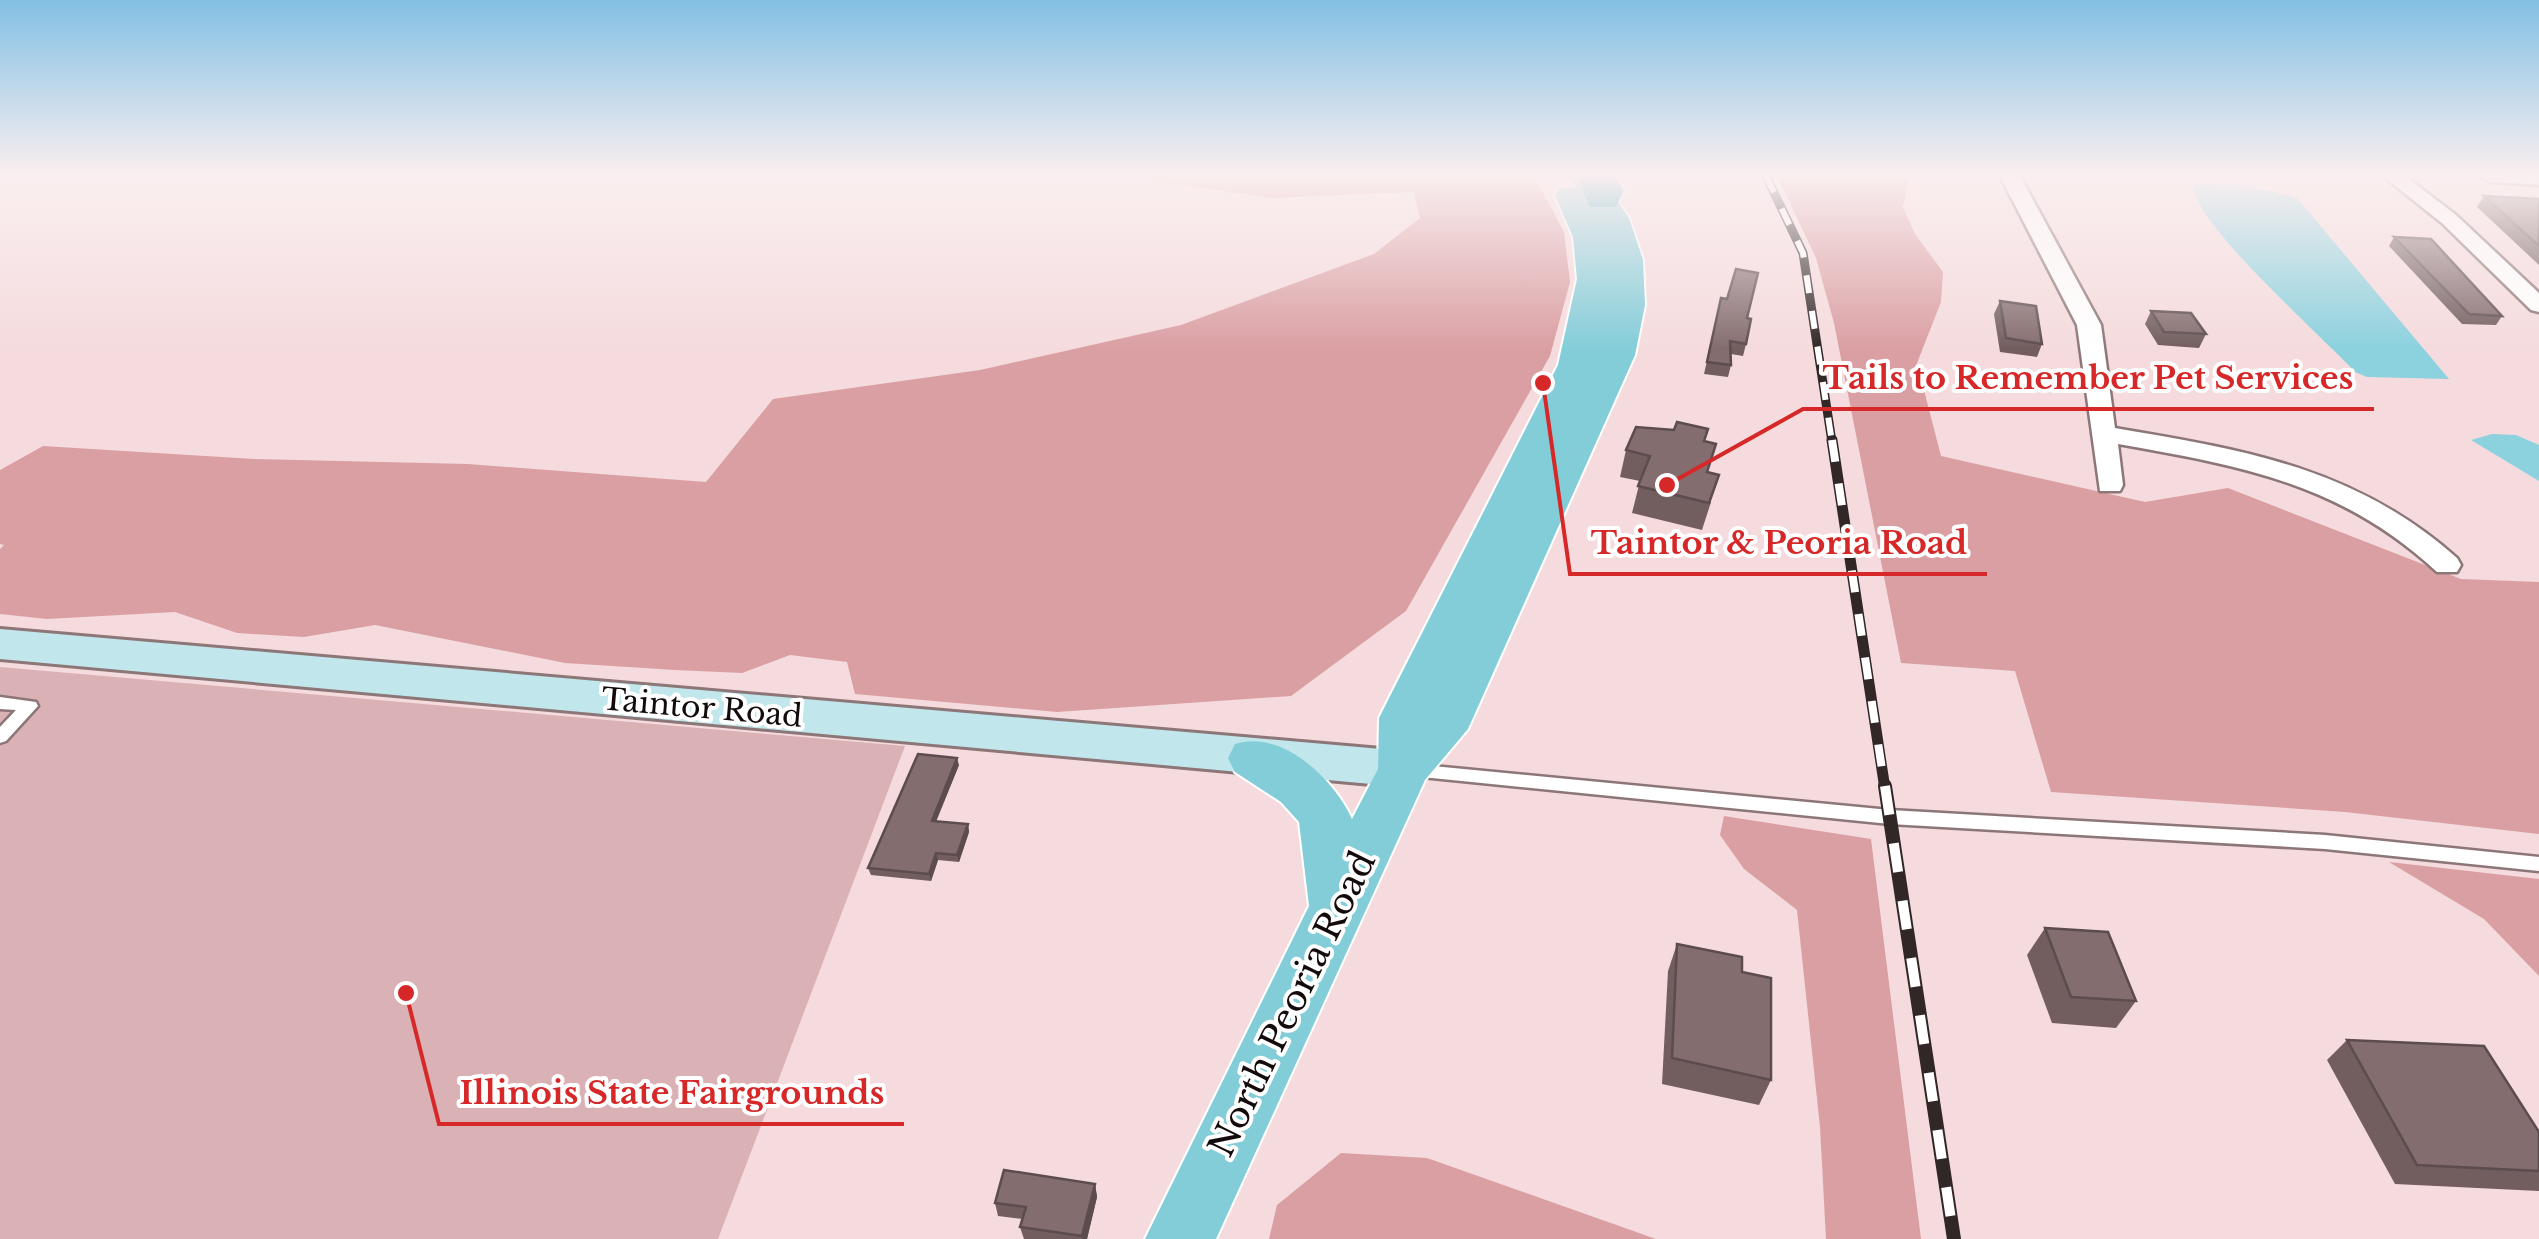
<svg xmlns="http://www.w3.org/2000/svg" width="2539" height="1239" font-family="'Libre Baskerville',serif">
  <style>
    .green { fill: #dab2b5 }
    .forest { fill: #da9fa3 }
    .water { fill: #8cd1de }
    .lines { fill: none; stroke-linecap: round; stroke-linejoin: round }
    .lane-casing { stroke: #8d7677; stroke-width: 5 }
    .street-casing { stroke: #8d7677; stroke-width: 5 }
    .secondary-casing { stroke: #8d7677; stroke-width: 6 }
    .primary-casing { stroke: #fff; stroke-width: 4 }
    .highway-casing { stroke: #fff; stroke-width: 5 }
    .lane { fill: #fff; fill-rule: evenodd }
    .street { fill: #fff; fill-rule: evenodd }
    .secondary { fill: #c1e6ec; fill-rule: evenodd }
    .primary { fill: #83cdd9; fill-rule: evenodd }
    .highway { fill: #30abbf; fill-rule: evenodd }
    .rail-far2-casing { stroke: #312727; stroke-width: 9 }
    .rail-far1-casing { stroke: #312727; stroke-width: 11 }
    .rail-casing { stroke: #312727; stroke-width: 14 }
    .rail-far2 { stroke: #fff; stroke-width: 6; stroke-dasharray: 18; stroke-linecap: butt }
    .rail-far1 { stroke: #fff; stroke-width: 8; stroke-dasharray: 22; stroke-linecap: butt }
    .rail { stroke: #fff; stroke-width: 10; stroke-dasharray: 29; stroke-linecap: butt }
    .wall { fill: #725e5f }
    .shaded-wall { fill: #5c4c4e }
    .building { fill: #846d6f; stroke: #5c4c4e; stroke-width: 2.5 }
    .labels { text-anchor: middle; stroke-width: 8; stroke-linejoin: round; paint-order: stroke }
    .street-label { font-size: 30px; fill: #130b0b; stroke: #fff }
    .near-street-label { font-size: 35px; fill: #130b0b; stroke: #fff }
    .leader { fill: none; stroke: #d62828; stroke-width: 4 }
    .callout-dot { fill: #d62828; stroke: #fff; stroke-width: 4 }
    .callout-label { font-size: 32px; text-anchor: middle; font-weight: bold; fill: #d62828; stroke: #fff; stroke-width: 8; stroke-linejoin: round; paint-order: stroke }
  </style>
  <rect width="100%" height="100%" fill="#f5dbdd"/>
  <path class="green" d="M0,667L905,746L718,1239H0Z"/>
  <path class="forest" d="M1119,176H1534L1564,232L1570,282L1550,356L1406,611L1291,696L1057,712L855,694L847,662L790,655L742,673L675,670L565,663L375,625L304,637L237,633L175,612L47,619L0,614V549L4,545L0,544V470L43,446L254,459L468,464L706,482L773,399L980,370L1181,325L1374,254L1420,218L1414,192L1272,198Z
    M1777,176H1910L1903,207L1915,234L1943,272L1941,302L1917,363L1941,456L2145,502L2228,488L2461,579L2539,582V834L2345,812L2051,792L2015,671L1901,663L1834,323L1816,258Z
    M1724,816L1871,839L1921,1239H1826L1820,1127L1797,910L1744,869L1720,835Z
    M2389,862L2539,879V976L2484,919Z
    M1341,1153L1427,1158L1656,1239H1269L1277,1205Z"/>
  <path class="water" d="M2204,184L2244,185L2297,198L2449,379L2367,377L2355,372C2324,338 2193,223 2193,185Z
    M2492,434L2516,435L2539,445V481L2471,440Z"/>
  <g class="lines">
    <defs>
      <path id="lane" d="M0,697L36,702L38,706L6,741L0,743V727L16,710L0,709Z
        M1412,764L1890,810L2325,835L2539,857V871L2325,849L1890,824L1412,776L1406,774L1404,770L1406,766Z"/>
      <path id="street" d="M2000,176H2020L2101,325L2115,428C2245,450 2356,468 2457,558L2461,565L2457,572H2437C2341,483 2242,466 2118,444L2123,485L2120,491H2100L2077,325Z
        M2383,176H2405L2456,215L2539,293V312L2531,310L2442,223Z
        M2481,176H2539V185L2491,182Z"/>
      <path id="secondary" d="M0,629L1404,751L1421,756L1428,769L1421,782L1404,787L0,659Z"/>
      <path id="primary" d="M1568,176H1600L1629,218L1643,260L1645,305L1635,355L1468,729L1425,780L1216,1239H1145L1309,906L1299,822L1281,802L1235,772L1228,758L1235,744C1282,729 1334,779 1352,819L1378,769L1379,718L1558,365L1577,279L1573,237L1555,195L1560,188L1576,187Z"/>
      <path id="highway" d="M1577,176H1614L1624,190L1616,207H1590Z"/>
    </defs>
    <use href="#lane" class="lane-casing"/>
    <use href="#street" class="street-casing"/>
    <use href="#secondary" class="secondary-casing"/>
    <use href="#primary" class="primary-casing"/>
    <use href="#highway" class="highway-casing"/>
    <use href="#lane" class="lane"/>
    <use href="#street" class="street"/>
    <use href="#secondary" class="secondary"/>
    <use href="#primary" class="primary"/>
    <use href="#highway" class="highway"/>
    <defs>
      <path id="rail-far2" d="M1766,176L1803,253L1832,442"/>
      <path id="rail-far1" d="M1832,440L1885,789"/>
      <path id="rail" d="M1885,786L1954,1239"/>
    </defs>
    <use href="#rail-far2" class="rail-far2-casing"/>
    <use href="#rail-far1" class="rail-far1-casing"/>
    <use href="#rail" class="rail-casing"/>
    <use href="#rail-far2" class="rail-far2"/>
    <use href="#rail-far1" class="rail-far1"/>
    <use href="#rail" class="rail"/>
  </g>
  <path class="wall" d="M2484,196L2539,199V265L2477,207Z
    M2394,237L2502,316L2496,325L2462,324L2389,246Z
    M1721,298L1747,318L1746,344L1743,356L1731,354V365L1728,377L1704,374Z
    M2000,301L2042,344L2037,357L2000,352L1994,314Z
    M2151,311L2206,334L2199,348L2158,345L2145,324Z
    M1705,442L1711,502L1702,530L1632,513L1640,481L1620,477L1626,450Z
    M959,765L936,822L968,824L969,832L959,862L938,860L931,881L871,875L868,868Z
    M2045,928L2136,1001L2116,1028L2052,1023L2027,955Z
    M1677,944L1742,972L1771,1080L1759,1105L1662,1084L1668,971Z
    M2347,1040L2539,1132V1191L2395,1184L2327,1060Z
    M1095,1184L1097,1197L1087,1239H1024L1020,1227L1023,1219L998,1216L995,1203Z"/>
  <path class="shaded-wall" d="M957,758L959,765L933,828L932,821Z
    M968,824L969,832L959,862L957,855Z
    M936,853L938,860L931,881L929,874Z
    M1095,1184L1097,1197L1087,1239H1082Z"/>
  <path class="building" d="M2484,196L2539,199V246Z
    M2394,237L2431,239L2502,316L2469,314Z
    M1736,269L1758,273L1747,318L1751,319L1746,344L1730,341L1731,365L1707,362L1721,298L1727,299Z
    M2000,301L2036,306L2042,344L2006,338Z
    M2151,311L2191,313L2206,334L2164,332Z
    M1677,422L1708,429L1704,441L1716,444L1707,472L1719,475L1709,503L1638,486L1650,456L1626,450L1636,427L1674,430Z
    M918,754L957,758L932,821L968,824L957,855L936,853L929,874L868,868Z
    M2045,928L2108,932L2136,1001L2071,997Z
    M1677,944L1742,957V972L1771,978V1080L1672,1058Z
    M2347,1040L2484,1046L2539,1132V1171L2417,1165Z
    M1004,1170L1095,1184L1082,1236L1020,1227L1026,1207L995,1203Z"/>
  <linearGradient id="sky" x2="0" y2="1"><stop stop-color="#83c0e4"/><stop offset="0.5" stop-color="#faeff0"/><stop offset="1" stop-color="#faeff0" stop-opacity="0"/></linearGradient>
  <rect width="2539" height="349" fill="url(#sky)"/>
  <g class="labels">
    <g class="street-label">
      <text transform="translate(702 708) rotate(5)" y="10">Taintor Road</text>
    </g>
    <g class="near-street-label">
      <text transform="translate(1292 1004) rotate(-64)" y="12">North Peoria Road</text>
    </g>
  </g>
  <path class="leader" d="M1667 485L1803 409H2374M1543 383L1570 574H1987M406 993L439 1124H904"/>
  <g class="callout-dot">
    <circle cx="1667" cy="485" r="10"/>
    <circle cx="1543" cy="383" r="10"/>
    <circle cx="406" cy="993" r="10"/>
  </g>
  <g class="callout-label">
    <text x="2088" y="389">Tails to Remember Pet Services</text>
    <text x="1779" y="554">Taintor &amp; Peoria Road</text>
    <text x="672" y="1104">Illinois State Fairgrounds</text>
  </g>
</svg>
